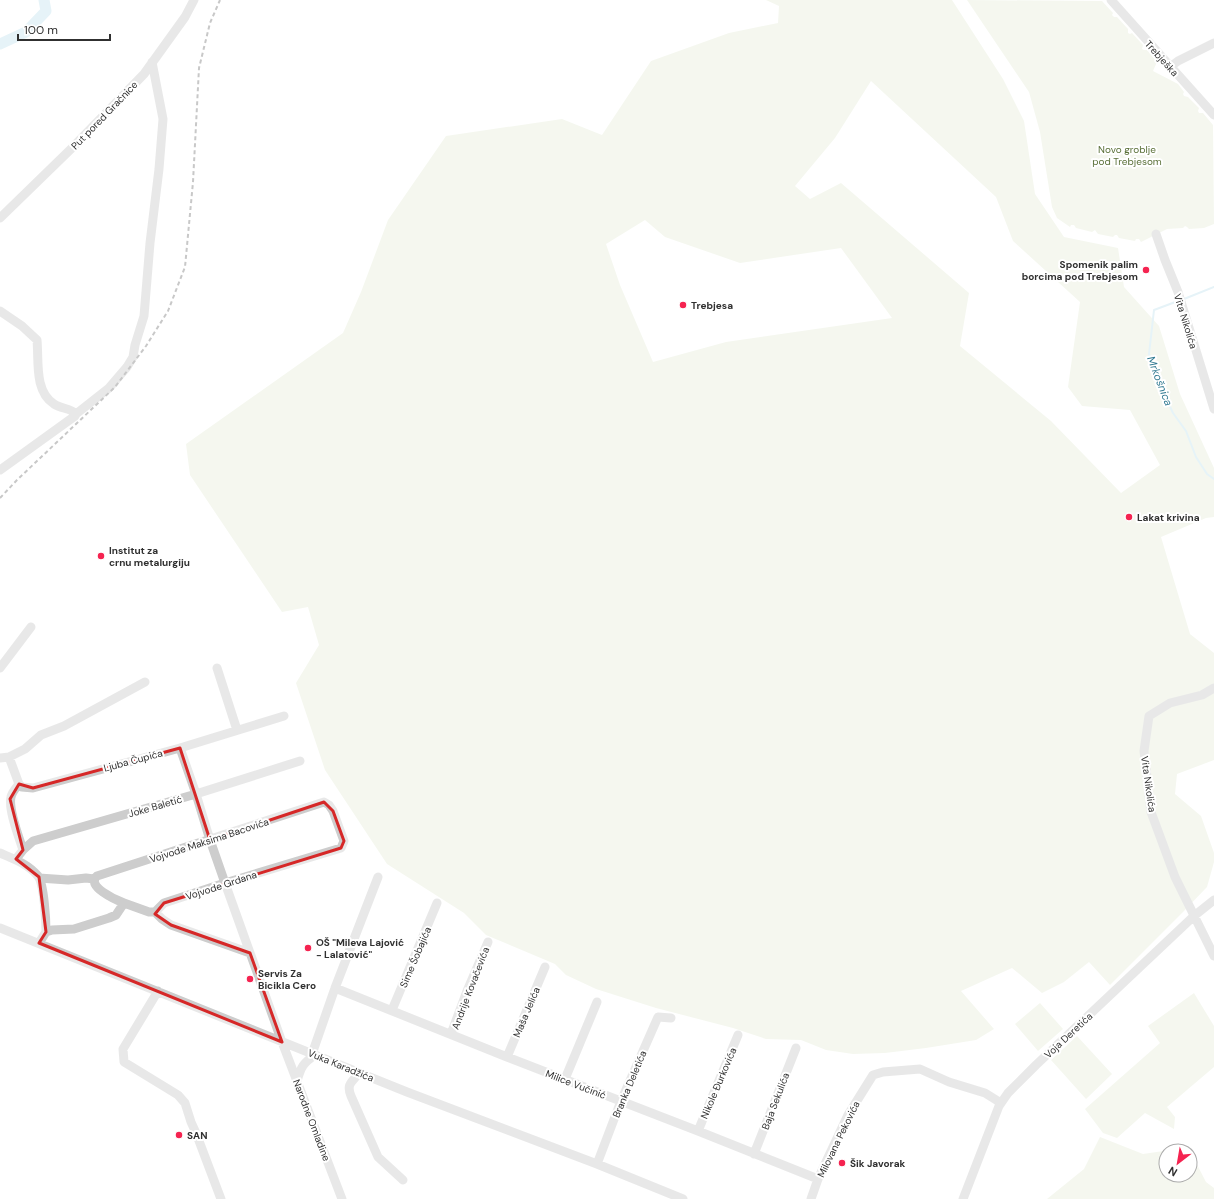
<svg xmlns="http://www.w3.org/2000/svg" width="1214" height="1199" font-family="'DM Sans',sans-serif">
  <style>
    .green { fill: #e8eedc; fill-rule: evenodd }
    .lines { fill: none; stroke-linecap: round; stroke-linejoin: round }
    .stream { stroke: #c7e5ef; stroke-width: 2 }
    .river { stroke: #c7e5ef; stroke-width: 11 }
    .minor { stroke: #cdcdcd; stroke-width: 9 }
    .rail { stroke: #858585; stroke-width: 2; stroke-dasharray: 4 3; stroke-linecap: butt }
    .marked { fill: none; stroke: #d62828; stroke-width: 3; stroke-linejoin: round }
    .poi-dot { fill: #f52350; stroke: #fff; stroke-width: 1.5 }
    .labels { text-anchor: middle; stroke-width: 4; stroke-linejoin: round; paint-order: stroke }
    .street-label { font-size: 10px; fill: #303030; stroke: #fff }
    .park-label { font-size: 10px; fill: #5a7038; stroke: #fff }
    .poi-label { font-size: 10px; font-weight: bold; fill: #303030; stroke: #fff; text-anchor: start }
    .water-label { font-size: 11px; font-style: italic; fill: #337b93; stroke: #fff }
  </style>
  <rect width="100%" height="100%" fill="#fff"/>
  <path class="green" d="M766,0H952L1003,79L1024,121L1035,194L1064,237L1118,248L1124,287L1159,326L1180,394L1214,468V517L1206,518L1161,537L1190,634L1214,653V760L1177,774L1175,794L1201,816L1214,853V862L1207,887L1183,912L1110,985L1089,962L1064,982L1042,993L1012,968L961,991L994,1029L976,1040L926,1048L885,1053L853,1054L826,1050L801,1040L766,1039L733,1028L656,1008L596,989L566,975L555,964L486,935L464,913L387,864L325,770L296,683L319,645L308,607L282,612L190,475L186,444L343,333L361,292L388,220L446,136L562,119L602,135L651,61L729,33L778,23L779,6ZM871,81L996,197L1013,241L1080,302L1068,387L1082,406L1130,410L1160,465L1121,493L1051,421L960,346L969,293L841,183L810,199L795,186L835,138ZM645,220L665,237L740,263L841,248L892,318L726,342L653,362L620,285L606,244Z
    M967,0L1102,1L1113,13L1112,15L1114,17H1117L1128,29V33L1130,34L1132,33L1143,45L1142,49L1144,50H1147L1157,62L1153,71L1178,84L1184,92L1183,94L1184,96L1188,97L1199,108L1198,111L1199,113H1203L1213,125L1214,224L1204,228L1189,229L1187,227L1185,226L1183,228L1167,229L1141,242L1139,239H1136L1135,241L1119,238L1117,235H1115L1113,237L1098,234L1095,230L1092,232L1076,228L1074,225H1071L1070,227L1057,218L1052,207L1040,132L1029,92Z
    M1194,993L1214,1026V1067L1167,1107L1175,1117L1174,1129L1145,1113L1117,1138L1103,1133L1085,1109L1160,1043L1148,1026Z
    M1040,1003L1063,1029L1038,1051L1015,1024Z
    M1077,1036L1112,1074L1086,1099L1051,1060Z
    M1100,1137L1143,1154L1184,1148L1189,1149L1206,1182L1214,1188V1199H1047L1084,1169ZM1166,1151H1190V1175H1166Z"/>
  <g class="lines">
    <path class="stream" d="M1184,299L1214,287
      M1178,301L1154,310L1149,354L1161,388L1173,413L1186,431L1196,457L1207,474L1214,479"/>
    <path class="river" d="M0,44L26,32L46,11L44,0"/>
    <path class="minor" d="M1111,0L1214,115
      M1170,67L1178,61L1214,43
      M0,218L73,147L144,74L185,17L194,0
      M1156,234L1165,260L1178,292L1214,409
      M0,311L22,326L37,340C39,361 34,391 54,404C61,409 71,408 76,414
      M0,470L75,416L76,414L109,388L127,367L133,357L135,345L144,316L150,243L159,169L163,119L152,62
      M0,668L31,627
      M217,668L237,730
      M1214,688L1202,695L1170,703L1149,716L1144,751L1151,812L1175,877L1214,956
      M180,748L196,794L210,840L225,883L282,1042L342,1199
      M9,757L19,784L22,787L33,788L180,748L284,716
      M0,758L9,757L25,749L41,735L64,726L145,682
      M19,784C16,788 12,792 11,797C8,810 19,837 23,850
      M0,853C14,859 28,864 38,876C44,884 46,920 46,932
      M16,859L23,850L33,841L196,794L300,761
      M39,878L68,880L86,878L94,879
      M155,912L162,919L171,925L250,953
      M0,928L407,1092L597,1164L683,1199
      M39,943L46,932L52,930L74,929L109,918L116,915L124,903L149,912H155L164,903L225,883L341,848L344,841L333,811L329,805L324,802L97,876C85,886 116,900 124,903
      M335,988L507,1057L698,1131L818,1179
      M158,991L123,1049L124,1062L178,1095L185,1103L191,1122L196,1133L221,1199
      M392,1010L437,903
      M451,1034L467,991L488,942
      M312,1054L335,988L378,877
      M507,1057L545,967
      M359,1073C352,1082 346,1084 351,1096L378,1157L403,1180
      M565,1079L597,1002
      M297,1081C301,1067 303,1063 315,1055
      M698,1131L738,1035
      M754,1154L796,1048
      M597,1164L621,1101L658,1017L671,1018
      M811,1199L818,1179L848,1115L873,1075L883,1072L920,1069L949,1082L985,1093L1001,1103
      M963,1199L999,1106L1008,1093L1036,1065L1194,916L1214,900"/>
    <path class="rail" d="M0,498L17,480L115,387L146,346L168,311L185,267L193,182L199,68L210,23L220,0"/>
  </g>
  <path d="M0 0H1214V1199H0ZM180,748L210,840L324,802L333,811L344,841L341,848L164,903L155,914L171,925L250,953L282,1042L39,943L46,932L39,877L16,859L23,850L10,799L19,784L33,788Z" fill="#fff" fill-opacity=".55" fill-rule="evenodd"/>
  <path class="marked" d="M180,748L210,840L324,802L333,811L344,841L341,848L164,903L155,914L171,925L250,953L282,1042L39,943L46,932L39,877L16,859L23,850L10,799L19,784L33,788Z"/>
  <g class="poi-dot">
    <circle cx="1146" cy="270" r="4"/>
    <circle cx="683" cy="305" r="4"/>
    <circle cx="1129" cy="517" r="4"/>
    <circle cx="101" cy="556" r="4"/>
    <circle cx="308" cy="948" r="4"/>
    <circle cx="250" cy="979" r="4"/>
    <circle cx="179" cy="1135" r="4"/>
    <circle cx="842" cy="1163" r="4"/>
  </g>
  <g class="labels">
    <g class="street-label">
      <text transform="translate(1162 58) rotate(48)" y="4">Trebješka</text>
      <text transform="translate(104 115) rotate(-46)" y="4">Put pored Gračnice</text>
      <text transform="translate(1186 321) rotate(73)" y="4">Vita Nikolića</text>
      <text transform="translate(133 760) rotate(-15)" y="4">Ljuba Čupića</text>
      <text transform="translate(1149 784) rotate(82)" y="4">Vita Nikolića</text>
      <text transform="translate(155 806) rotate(-16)" y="4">Joke Baletić</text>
      <text transform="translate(209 840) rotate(-18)" y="4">Vojvode Maksima Bacovića</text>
      <text transform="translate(221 885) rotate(-18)" y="4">Vojvode Grdana</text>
      <text transform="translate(415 957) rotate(-67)" y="4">Sime Šobajića</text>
      <text transform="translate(470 988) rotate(-69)" y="4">Andrije Kovačevića</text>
      <text transform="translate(526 1012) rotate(-67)" y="4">Maša Jelića</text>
      <text transform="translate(1068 1035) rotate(-43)" y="4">Voja Deretića</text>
      <text transform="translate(341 1065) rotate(22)" y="4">Vuka Karadžića</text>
      <text transform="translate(718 1083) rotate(-67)" y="4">Nikole Đurkovića</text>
      <text transform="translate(576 1084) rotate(21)" y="4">Milice Vučinić</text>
      <text transform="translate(629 1084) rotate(-67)" y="4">Branka Deletića</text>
      <text transform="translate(775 1101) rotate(-69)" y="4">Baja Sekulića</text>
      <text transform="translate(312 1120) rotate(69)" y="4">Narodne Omladine</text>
      <text transform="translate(838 1139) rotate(-64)" y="4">Milovana Pekovića</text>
    </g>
    <g class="park-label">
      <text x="1127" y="153">Novo groblje<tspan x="1127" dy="12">pod Trebjesom</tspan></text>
    </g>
    <g class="poi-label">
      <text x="1138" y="268" text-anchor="end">Spomenik palim<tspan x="1138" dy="12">borcima pod Trebjesom</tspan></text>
      <text x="691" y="309">Trebjesa</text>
      <text x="1137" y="521">Lakat krivina</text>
      <text x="109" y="554">Institut za<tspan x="109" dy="12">crnu metalurgiju</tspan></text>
      <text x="316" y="946">OŠ "Mileva Lajović<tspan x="316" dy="12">- Lalatović"</tspan></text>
      <text x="258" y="977">Servis Za<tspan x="258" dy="12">Bicikla Cero</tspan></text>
      <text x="187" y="1139">SAN</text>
      <text x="850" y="1167">Šik Javorak</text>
    </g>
    <g class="water-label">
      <text transform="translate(1160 381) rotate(69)" y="4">Mrkošnica</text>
    </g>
  </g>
  <g transform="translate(1178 1163) rotate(211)"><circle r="19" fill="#ffffff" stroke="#acacac"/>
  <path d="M0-3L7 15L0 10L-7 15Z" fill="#f52350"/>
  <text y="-6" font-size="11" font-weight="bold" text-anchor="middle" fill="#303030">N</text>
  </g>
  <path d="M18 34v6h92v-6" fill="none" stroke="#303030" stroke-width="2"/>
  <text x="24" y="34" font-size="12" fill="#303030" stroke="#ffffff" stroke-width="3" paint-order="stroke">100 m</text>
</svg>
